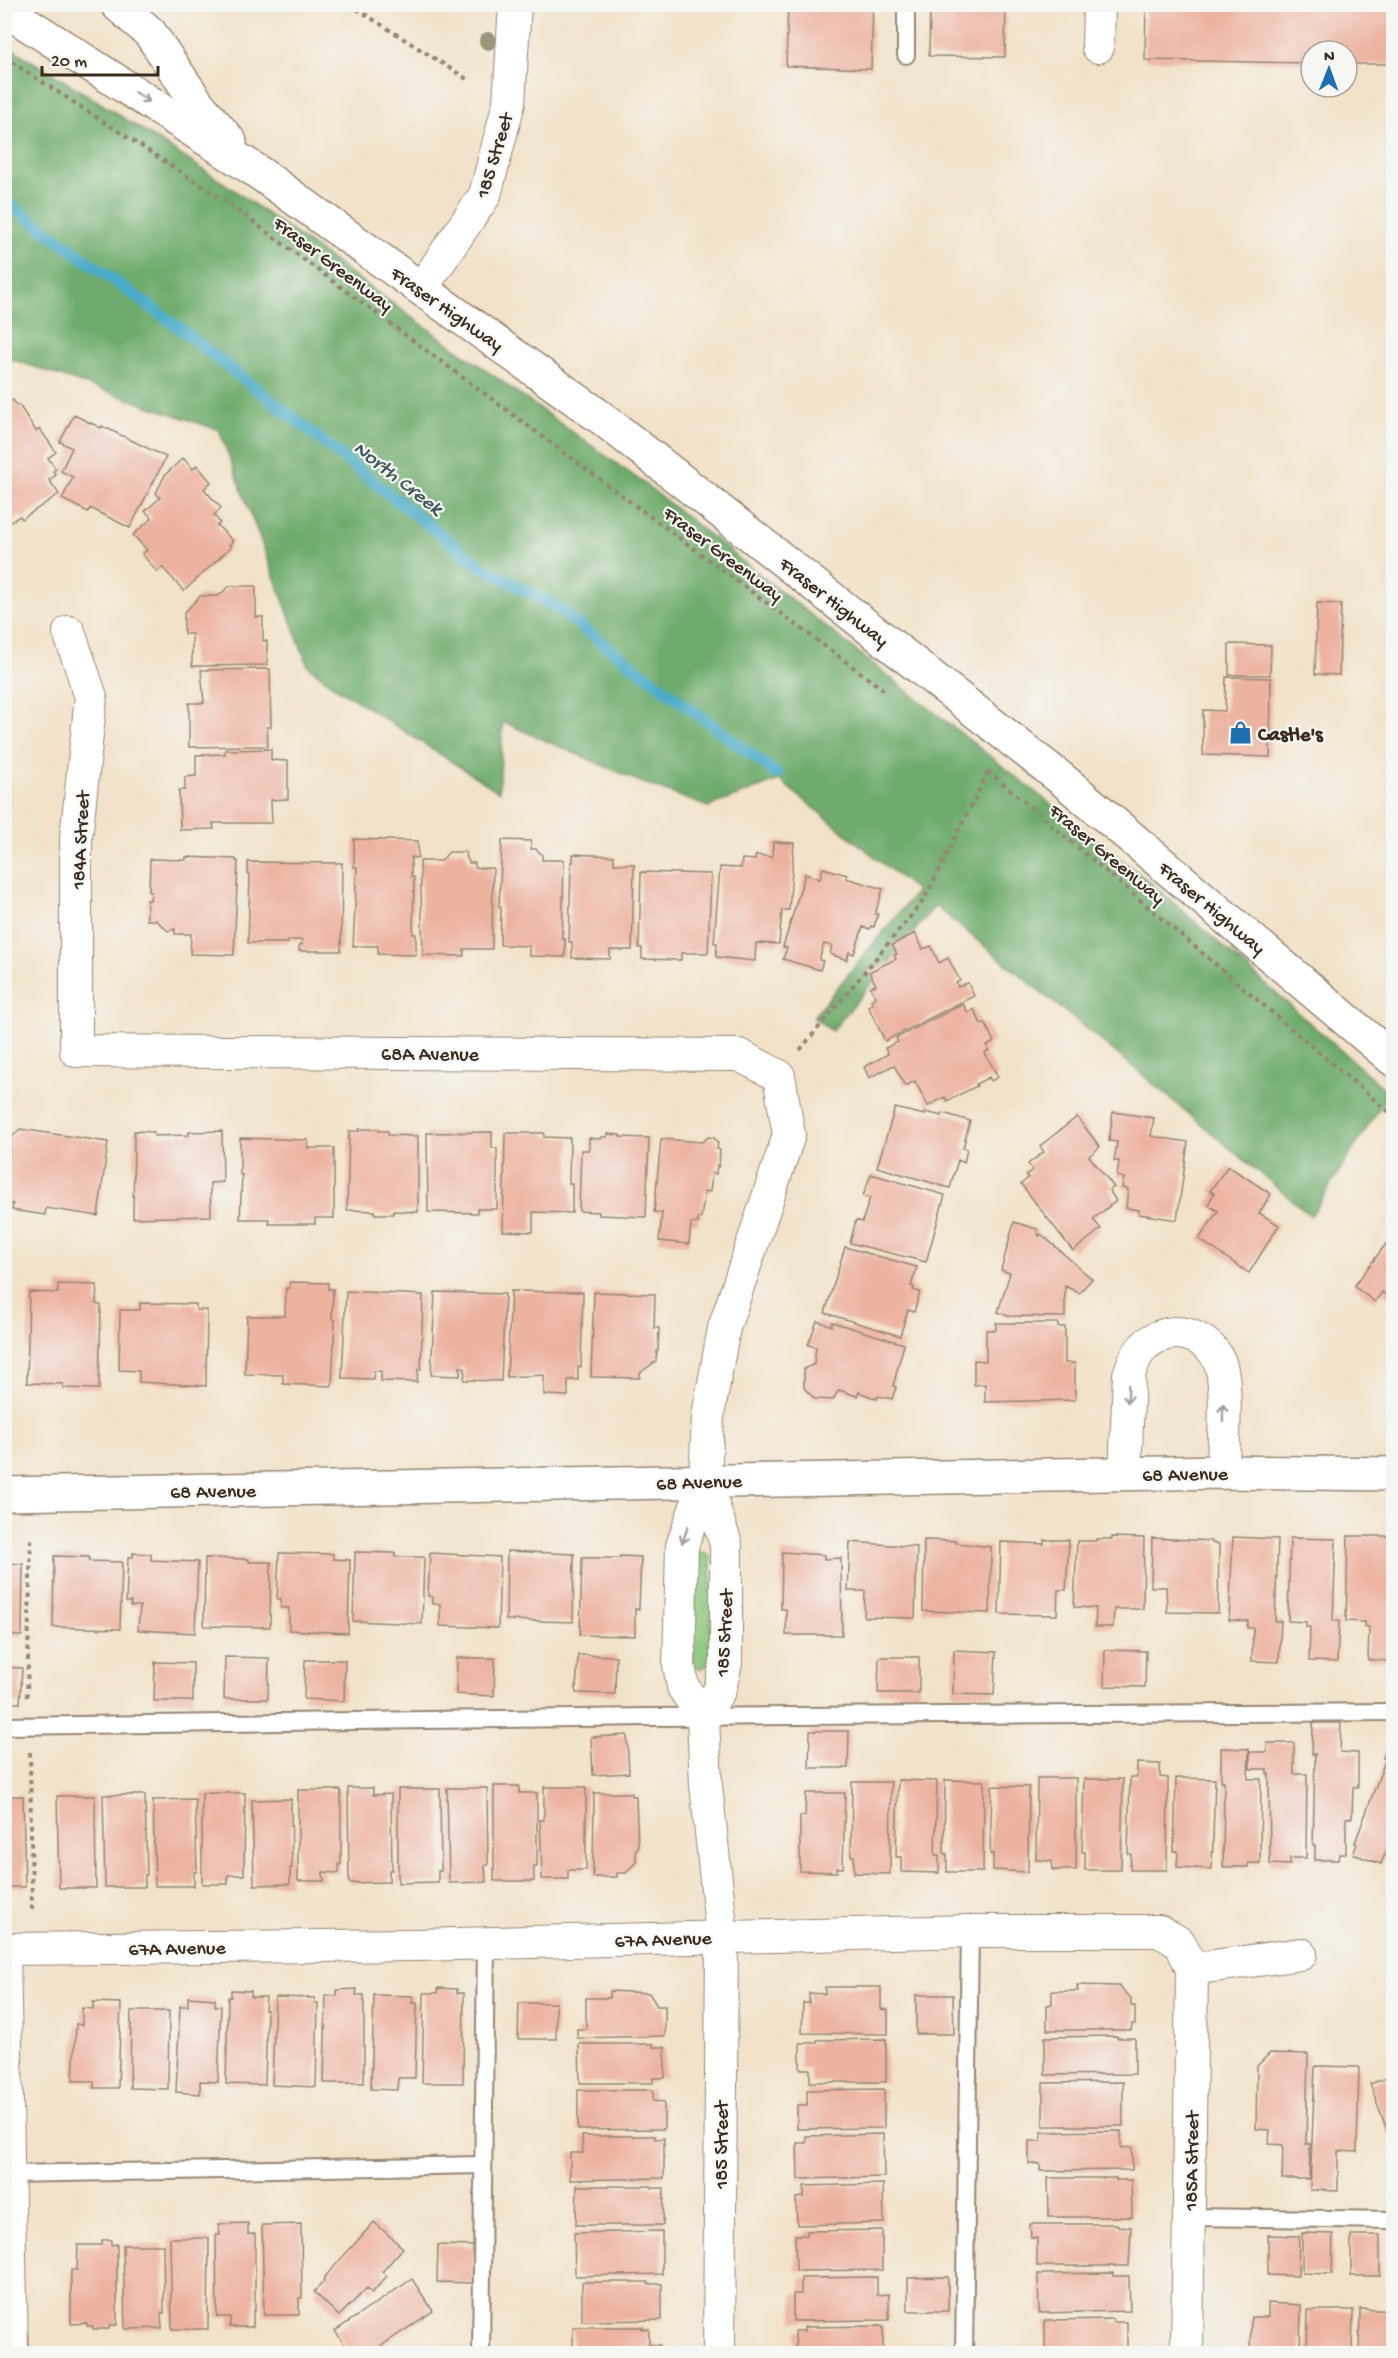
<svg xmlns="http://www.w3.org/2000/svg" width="1398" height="2358" font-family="'Gochi Hand',sans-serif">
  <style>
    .green { fill: #88c67c; stroke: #62784d; stroke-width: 1.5 }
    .forest { fill: #6eab6c; stroke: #546a45; stroke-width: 1.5 }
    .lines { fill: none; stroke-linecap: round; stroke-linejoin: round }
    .stream { stroke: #48abc7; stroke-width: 12 }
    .building { fill: #edb3a1 }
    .service-casing { stroke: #968674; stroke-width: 20 }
    .minor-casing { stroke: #968674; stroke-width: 34 }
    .tertiary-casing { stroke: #968674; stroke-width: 36 }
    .primary-casing { stroke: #968674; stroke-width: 36 }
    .path { stroke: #968674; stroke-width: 4; stroke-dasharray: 4.5 4.5; stroke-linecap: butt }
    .service { stroke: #fff; stroke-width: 16 }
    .minor { stroke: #fff; stroke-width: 32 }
    .tertiary { stroke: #fff; stroke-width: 33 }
    .primary { stroke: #fff; stroke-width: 33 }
    .tree { fill: #9a977a }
    .oneway { stroke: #a79f9a }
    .labels { text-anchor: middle; stroke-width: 4.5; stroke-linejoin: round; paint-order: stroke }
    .street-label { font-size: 20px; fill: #3b2a1e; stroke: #f6f6f2 }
    .poi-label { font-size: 20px; font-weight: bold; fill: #3b2a1e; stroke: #f6f6f2; text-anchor: start }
    .water-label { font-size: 21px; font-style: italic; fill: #405759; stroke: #f6f6f2 }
  </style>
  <rect width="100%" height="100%" fill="#f6f6f2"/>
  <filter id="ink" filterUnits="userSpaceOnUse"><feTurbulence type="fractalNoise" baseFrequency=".0167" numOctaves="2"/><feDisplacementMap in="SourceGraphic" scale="12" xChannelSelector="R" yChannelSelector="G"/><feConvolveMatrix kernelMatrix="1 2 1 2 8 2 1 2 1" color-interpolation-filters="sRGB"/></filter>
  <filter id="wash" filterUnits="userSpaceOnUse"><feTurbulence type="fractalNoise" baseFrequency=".008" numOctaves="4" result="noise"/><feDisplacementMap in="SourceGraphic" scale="24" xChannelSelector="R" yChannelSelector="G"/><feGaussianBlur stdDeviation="1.35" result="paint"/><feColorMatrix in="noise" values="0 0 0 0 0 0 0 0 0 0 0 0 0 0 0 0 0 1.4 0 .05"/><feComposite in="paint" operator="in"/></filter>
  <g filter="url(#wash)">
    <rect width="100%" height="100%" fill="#f2e2c9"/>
    <path class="green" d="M703,1552L708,1554L711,1559V1661L703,1668H696L693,1663L697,1555Z"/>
    <path class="forest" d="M4,44L97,101L224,183L641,481L1152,884L1389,1093L1311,1216L1115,1052L935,906L832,1031L813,1017L917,891L779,780L708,807L641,782L503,722L499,792L338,689L308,666L219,430L5,357Z"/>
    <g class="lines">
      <path class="stream" d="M4,200L178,327L479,565L554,606L777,774"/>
    </g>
    <g id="blocks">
      <path class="building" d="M788,4H873L871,69L786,66Z
        M930,4H1006L1005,57L929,56Z
        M1146,4H1394V64H1347V51H1311V63L1145,60Z
        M13,400L17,406L19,405L36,431L40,429L56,452L48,458L56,469L53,471L56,475L49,480L59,494L22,519L20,516L4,526V406Z
        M74,415L101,428L102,426L166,457L130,528L90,508L88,512L62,499L73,477L61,471L72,448L60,442Z
        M183,458L193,469L197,465L211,482L204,489L221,508L214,515L220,523L217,525L233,541L229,545L231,547L184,591L162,567L157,572L142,554L147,550L133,535L152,518L145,511L160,498L156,493L165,475Z
        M230,586H256V617H263V641H267V665L192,666V634H184V613L200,596H218Z
        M1317,603L1341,604L1339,675L1315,674Z
        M1229,644L1271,645L1270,675H1229Z
        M270,669L271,727H267L268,746L189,747V703H204L201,670Z
        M1226,677L1271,678L1270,757L1203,755V710L1225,711Z
        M271,749V760L288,761V799L271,800L272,823H213L214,829L180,830L179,790H185V777L196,776V755L225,754V750Z
        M4,770L9,771V809L4,808Z
        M354,839L418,841V858L411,857V877H414L413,934H416V955L378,954V946H353L357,867H354Z
        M502,840L531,841V849H536L542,855V860H564L562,939H565V957L529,956V946L500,945L501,907H499Z
        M773,842L794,843L789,910H782L779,944L756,943L755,961L716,957L717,943H714L720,867L741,868L742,859L755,860L756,855L772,857Z
        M449,852H465L469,863H475V868H493L492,949H464V956L423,955L420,861H441Z
        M573,854L614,856V864H634L632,950H610V959L572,958V942H569L571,862H573Z
        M186,857L236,859V861H238L234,955L190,954L191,934H175V929L168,931L156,920H147V900H150L151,892H149L150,859L186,860Z
        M248,862L342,863L341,951H299V945H302V940H288V943H248L250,875L248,874Z
        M823,868L847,875L846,878L883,889L875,914H878L874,927L871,926L870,929L863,927L854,954L849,952L847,960L830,954L832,946L824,944L819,960L823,961L820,970L783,959L787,948L783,947L805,874L820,879Z
        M641,872L711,874L708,953H681V960L642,959V948H639Z
        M915,933L923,949L931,946L939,963L948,958L960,980L956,983L958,987L968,983L974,996L885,1041L868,1006L873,1004L871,1000L876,997L870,987L876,985L869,972L896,959L894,955L897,954L892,945Z
        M963,1004L968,1013L974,1009L981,1024L985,1023L994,1042L987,1046L989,1050L985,1053L998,1077L991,1081L989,1077L976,1084L977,1086L947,1101L945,1097L928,1106L915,1081L905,1086L894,1065L869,1078L864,1067L888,1054L885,1048L898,1042L896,1038Z
        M895,1108L925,1115L926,1112L942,1116L943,1113L970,1121L963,1148L967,1149L964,1163L958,1160L950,1188L877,1167Z
        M1113,1112L1154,1118L1151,1136L1188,1142L1177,1220L1139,1214V1210L1126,1208L1128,1189L1122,1188L1124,1178L1117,1176L1119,1161H1114L1117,1142L1109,1141Z
        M1077,1117L1100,1147L1089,1156L1114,1187L1109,1190L1116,1201L1093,1219L1101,1229L1073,1251L1021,1184L1028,1178L1026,1175L1033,1170L1028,1164L1044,1152L1040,1146Z
        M20,1129L108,1142L98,1216L46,1208L45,1215L12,1210L13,1204L4,1203V1153L9,1154L12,1137Z
        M359,1129H379V1131H388V1135L418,1136V1212L393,1211V1214H375V1211L347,1210L349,1131H359Z
        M134,1131L154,1132V1136L189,1135V1132L222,1131L223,1182L210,1183L211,1216L133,1218Z
        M492,1132V1148H497V1209H477V1213L428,1212L427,1133Z
        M505,1133H544V1137L570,1138L569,1184H572V1213L533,1212V1232L503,1231Z
        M607,1134L620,1135V1137L649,1138L646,1217L599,1215V1212L579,1211L581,1150H589V1138L601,1139V1137H607Z
        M708,1137L714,1138L718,1143L717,1149L720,1150L719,1166L717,1165L716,1174L712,1173L710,1192L705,1191L701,1218H698V1223H691L689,1244L659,1241L662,1213L654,1212L661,1139L702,1142Z
        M240,1138L308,1140V1148H334V1218H315V1224H269V1219H240L242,1175H240Z
        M1228,1166L1271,1194L1259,1213L1279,1225L1249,1273L1199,1239L1218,1211L1208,1205L1214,1193L1210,1191Z
        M871,1174L945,1195L926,1262L850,1243L856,1220L862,1222L870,1198L863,1196Z
        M1014,1222L1037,1229L1039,1236L1041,1234L1092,1279L1079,1293L1065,1286V1317L1008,1316L998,1312L1010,1273L1001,1270Z
        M1392,1236L1394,1301L1382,1292L1375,1302L1354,1286Z
        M845,1247L917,1267L911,1286L914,1287L913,1290L920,1292L914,1312L908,1310L900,1336L825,1313Z
        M290,1282L328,1283V1289H333L332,1319L335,1320L332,1386L283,1384V1375L245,1374L247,1316H285L286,1288H289Z
        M58,1284L97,1285L96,1304L101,1305L99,1389L63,1388V1384L27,1383L29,1292L58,1293Z
        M346,1291L423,1295L421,1369H418L417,1382L381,1381V1371H374L373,1379L342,1378Z
        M511,1291L583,1292L581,1367H578V1380H568V1396L544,1395V1375L507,1377Z
        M435,1292L505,1294L501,1381L464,1380L465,1368L460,1367V1376L431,1375Z
        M594,1292L655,1294L654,1328H659L658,1351H657L656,1361L640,1373V1378L591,1377Z
        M140,1303L196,1304V1310H207L206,1386L139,1382V1371L119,1370L120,1310H140Z
        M817,1321L832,1326V1322L904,1344L893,1386L896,1387L892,1399L878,1396L877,1399L859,1392L857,1396L839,1390L833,1400L815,1399L804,1388V1369L814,1364L816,1347L808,1345Z
        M996,1323H1058V1327H1065V1363H1075V1400L985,1402V1384L974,1385V1360L986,1361V1330H996Z
        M1348,1536H1394L1391,1622H1394V1661L1368,1660L1369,1627H1364V1622L1346,1621Z
        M1112,1537L1144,1538L1143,1609H1114L1113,1627H1095L1096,1608L1074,1607L1077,1541H1096V1539H1112Z
        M1233,1537L1278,1539L1275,1621H1281L1279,1662L1252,1661L1253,1628H1247L1248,1621L1229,1620Z
        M1152,1538L1212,1541V1543L1219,1544L1218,1613L1167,1612L1166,1587H1151Z
        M1290,1538L1336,1539L1333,1621H1339L1337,1662L1309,1661L1310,1627H1306V1622L1288,1621Z
        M924,1540L957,1541L956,1543L991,1547L990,1613L923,1611Z
        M1044,1540H1069L1066,1590H1058L1057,1615L999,1614L1001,1542L1044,1544Z
        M850,1542L917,1547L915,1618L864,1617L865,1591H848Z
        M507,1551L574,1554L573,1622L506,1620Z
        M355,1552L395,1553V1557H424L422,1624L353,1621Z
        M782,1552L824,1555V1559L841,1558L842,1635H786V1609H781Z
        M133,1553L151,1554V1560L198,1562L195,1633L138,1630L140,1606H130L131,1602H126L128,1557H133Z
        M279,1553L333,1554V1559L350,1560L348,1633L289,1630V1608H281V1599H277Z
        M430,1553L500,1557L498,1628L440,1626V1604H432V1597L428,1596Z
        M54,1556L89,1557V1561L122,1562L120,1629L53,1627Z
        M620,1556L641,1557L639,1609H635V1636L580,1635L582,1558H620Z
        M205,1558L249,1559V1562H271L270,1627L204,1626Z
        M4,1563L23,1564L22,1636L4,1635Z
        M954,1650L996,1652L994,1695L953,1694Z
        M1105,1650L1146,1651L1145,1687L1104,1686Z
        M578,1655L616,1656L615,1694L576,1693Z
        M225,1657L269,1658L268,1699H224Z
        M879,1657H919V1693H878Z
        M457,1658H495L494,1696L456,1694Z
        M305,1660H345L344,1701L304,1699Z
        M155,1662L193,1663V1701H154Z
        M4,1667L22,1668L20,1703H4Z
        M1313,1723H1341L1340,1752L1358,1753V1787H1353L1352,1818H1346V1854H1339L1338,1860H1315V1846H1313L1315,1754H1312Z
        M1393,1730L1394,1831L1381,1864L1353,1854L1357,1844L1355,1843L1386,1758H1383Z
        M810,1731H849L848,1768H809Z
        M627,1735L629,1773L593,1775L591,1737Z
        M1267,1743H1294V1774H1307L1306,1858H1290V1865L1270,1864L1269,1774H1267V1769H1250V1752H1267Z
        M1221,1748L1249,1749L1248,1779H1261L1260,1863H1248V1867H1223L1224,1781H1221Z
        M1137,1763L1160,1764V1777L1168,1778L1167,1870H1130L1131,1854H1128L1130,1777H1137Z
        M1037,1778H1076V1870H1053L1052,1861L1036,1860Z
        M1176,1778L1215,1779L1212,1869L1177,1867L1178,1851H1174Z
        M1084,1779H1123L1121,1870H1085V1852H1082Z
        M898,1780L937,1781L935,1855H939V1873L901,1872V1857H896Z
        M945,1780L984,1781L983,1872H947V1854H944Z
        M852,1782H891L890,1874L854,1873V1856H851Z
        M494,1786H519V1793H537V1866H534V1881H494Z
        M992,1786L1029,1787L1028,1872L993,1870V1854H990Z
        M544,1787H586V1870H568V1879H542L540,1820H544Z
        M348,1788H373V1795L391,1794L392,1870H389V1882L349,1883Z
        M447,1788H487L488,1865H485L486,1882L449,1883Z
        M398,1789H440L441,1871H438V1882L398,1883Z
        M298,1790H341V1864H339V1873L323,1872L324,1881H298Z
        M202,1793H245L244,1875H228V1884H202Z
        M594,1793H632V1796H636L638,1849H636V1862L626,1873H617V1877H593Z
        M806,1793H845L843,1868H837V1872L800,1871V1816H805Z
        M103,1795H145L147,1875H145V1887H105Z
        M4,1796H23L25,1887H4Z
        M57,1796H95L96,1888H59Z
        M195,1799L197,1872H194V1886H155L153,1800Z
        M291,1799L292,1868H290V1884L254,1885L252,1800Z
        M1077,1985L1119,1986L1131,1998V2006H1135V2024H1132L1131,2030H1047V2005L1052,2004V1991H1078Z
        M825,1987H881V2009L888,2010V2034L802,2033L803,2003H809V1993L825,1994Z
        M438,1988L457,1989V1993H464L463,2083H422L424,1993H438Z
        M357,1989L356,1995H364V2083H324L326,1996H337V1990Z
        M231,1990L251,1991V1997H266L265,2010H267L265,2085L226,2084L228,1997H231Z
        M610,1991L649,1993L657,2006H665V2036L577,2038V2029H586V1998H610Z
        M374,1995L413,1996L412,2003H417L415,2078H398L397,2090L371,2089Z
        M916,1995H953L954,2034H916Z
        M188,1997L215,1999V2006H221L218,2082L200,2081V2094L176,2092L180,2006H188Z
        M275,1997L315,1998L314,2003H318L316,2087L272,2085Z
        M93,2002L121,2003L118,2088H94V2081H73L76,2024L82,2025V2008L93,2009Z
        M519,2003H556V2039H518Z
        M131,2011H169L168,2089L130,2088Z
        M1117,2036V2038H1135V2074L1045,2075V2037Z
        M886,2039V2082H810V2069H800V2043H817V2040Z
        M579,2044H653V2047H665V2078H653V2083H580Z
        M1270,2053L1308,2054L1306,2144H1310L1309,2179H1282L1283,2145L1269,2144L1270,2130L1256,2129L1257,2066Z
        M1315,2066L1359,2067L1357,2152L1338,2151V2191L1310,2190Z
        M1394,2075V2146H1393L1370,2084Z
        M1123,2082V2126H1043V2083Z
        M884,2089V2128L797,2129V2105H807V2090Z
        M578,2090H653V2101L664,2102V2129L578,2130Z
        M1121,2131V2148L1132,2147V2170L1040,2171V2164H1029V2141H1041V2132Z
        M883,2134L884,2177L798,2179L797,2143H806V2136Z
        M582,2136H655V2139L664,2138V2178L570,2180V2153H583Z
        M1048,2178H1116V2180H1131L1132,2217H1049Z
        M883,2184L884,2223L797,2225L796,2198L804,2197V2186Z
        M577,2186H651V2188H664L663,2225H576Z
        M374,2222L403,2248L382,2272L387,2276L372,2293L367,2288L339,2316L314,2292L324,2281L323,2279Z
        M248,2223V2234H255V2311H253V2327H230V2317H217L216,2235H220L219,2224Z
        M301,2224L302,2298H299V2315H264L262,2225Z
        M1030,2224H1117L1118,2226L1131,2227L1129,2266H1037V2238H1031Z
        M882,2230V2270L796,2271L795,2235H807V2231Z
        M662,2231V2274L575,2276L574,2233Z
        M1302,2233L1333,2234L1332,2274L1302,2273Z
        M1268,2235L1299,2236L1298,2276L1268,2275Z
        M1351,2235H1380V2276H1351Z
        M170,2238H209L208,2329H172Z
        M102,2240H111V2245L117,2244V2325H109V2329H93V2326H87V2323L71,2324V2270H77L78,2245H102Z
        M123,2245H163L164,2313H161L162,2328L125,2329Z
        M438,2245L475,2246L473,2283L437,2282Z
        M1113,2273V2276H1129L1130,2311L1039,2313L1038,2274Z
        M877,2277V2295L889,2294V2320L793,2321V2294H801V2278Z
        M948,2277V2311H908V2278Z
        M412,2279L433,2311L369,2354H351L335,2331Z
        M582,2282H648V2284H662V2320L582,2321Z
        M1268,2303L1301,2305L1300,2354H1250L1251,2317H1268Z
        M1360,2309L1394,2311V2354H1359Z
        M1308,2310H1353L1352,2354H1307Z
        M1113,2319V2322H1127V2354H1045V2320Z
        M883,2326V2354H796L795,2331H804V2327Z
        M573,2327H643L642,2329H649V2345H660V2354H573Z"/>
    </g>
  </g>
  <g filter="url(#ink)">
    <use href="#blocks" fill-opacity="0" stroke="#968674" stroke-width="1.5"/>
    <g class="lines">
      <defs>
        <path id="service" d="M906,55V4
          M4,1726L650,1717L1394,1712
          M9,2174L483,2165
          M1189,2217L1394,2220
          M481,2354L486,1943
          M964,2354L970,1931"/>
        <path id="minor" d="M1098,47L1099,4
          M421,289L485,195L509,103L515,4
          M69,632L91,697L76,838V1051L739,1055L779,1076L789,1135L724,1328L708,1416L705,1481L682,1546L679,1665L683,1687L703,1717
          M1125,1474L1129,1375C1135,1354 1145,1339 1167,1334C1189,1329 1215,1344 1221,1366C1228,1391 1223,1443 1223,1472
          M703,1717L706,1785L722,1937L719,2354
          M703,1717L720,1689L726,1663V1544L705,1481
          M4,1949L416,1945L970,1931H1159L1180,1943L1192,1969L1187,2354
          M4,1952L12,2354
          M1192,1969L1301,1954"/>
        <path id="tertiary" d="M4,1494L1223,1472L1394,1474"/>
        <path id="primary" d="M117,4L150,33L198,104L230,142
          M4,9L255,170L603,419L1063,780L1394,1060"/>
      </defs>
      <use href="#service" class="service-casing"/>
      <use href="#minor" class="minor-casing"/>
      <use href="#tertiary" class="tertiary-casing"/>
      <use href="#primary" class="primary-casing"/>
      <path class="path" d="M349,4L470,81
        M4,57L221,198L888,693
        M988,771L1394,1116
        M800,1050L924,900L988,772
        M27,1697L31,1539
        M30,1752L32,1912"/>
      <use href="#service" class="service"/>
      <use href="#minor" class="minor"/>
      <use href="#tertiary" class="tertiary"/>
      <use href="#primary" class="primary"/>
    </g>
    <circle class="tree" cx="488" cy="41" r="9"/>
    <defs><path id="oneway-shaft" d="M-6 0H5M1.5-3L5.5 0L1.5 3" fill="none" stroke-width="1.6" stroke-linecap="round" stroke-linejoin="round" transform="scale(1.5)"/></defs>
    <g class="oneway">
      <use href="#oneway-shaft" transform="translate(142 97) rotate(33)"/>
      <use href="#oneway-shaft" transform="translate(1128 1394) rotate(92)"/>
      <use href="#oneway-shaft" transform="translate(1223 1413) rotate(-89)"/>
      <use href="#oneway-shaft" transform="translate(685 1535) rotate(109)"/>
    </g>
  </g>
  <defs>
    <symbol id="shop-bare" viewBox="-9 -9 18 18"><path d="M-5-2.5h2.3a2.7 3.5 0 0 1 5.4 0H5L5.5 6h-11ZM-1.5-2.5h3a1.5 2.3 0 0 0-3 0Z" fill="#1f6fb2" stroke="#f6f6f2" stroke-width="2.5" paint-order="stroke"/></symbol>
  </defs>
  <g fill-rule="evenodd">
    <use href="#shop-bare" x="1224" y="716" width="33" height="33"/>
  </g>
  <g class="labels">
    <g class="street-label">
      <text transform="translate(493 155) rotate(-73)" y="7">185 Street</text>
      <text transform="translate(334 263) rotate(37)" y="7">Fraser Greenway</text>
      <text transform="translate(448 308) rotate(35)" y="7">Fraser Highway</text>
      <text transform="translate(724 553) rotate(37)" y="7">Fraser Greenway</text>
      <text transform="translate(835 601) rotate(38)" y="7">Fraser Highway</text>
      <text transform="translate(79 840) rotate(-87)" y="7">184A Street</text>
      <text transform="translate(1108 853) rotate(40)" y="7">Fraser Greenway</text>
      <text transform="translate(1213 907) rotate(40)" y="7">Fraser Highway</text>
      <text x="430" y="1060">68A Avenue</text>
      <text transform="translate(1185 1473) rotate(-1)" y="7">68 Avenue</text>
      <text transform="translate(699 1481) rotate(-2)" y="7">68 Avenue</text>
      <text transform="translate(213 1490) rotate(-1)" y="7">68 Avenue</text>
      <text transform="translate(723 1633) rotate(-87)" y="7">185 Street</text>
      <text transform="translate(663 1938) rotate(-2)" y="7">67A Avenue</text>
      <text transform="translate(177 1947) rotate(-1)" y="7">67A Avenue</text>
      <text transform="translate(720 2145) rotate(-90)" y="7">185 Street</text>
      <text transform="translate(1190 2161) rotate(-89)" y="7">185A Street</text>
    </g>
    <g class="poi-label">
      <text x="1258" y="740">Castle's</text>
    </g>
    <g class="water-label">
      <text transform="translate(399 477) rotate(38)" y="7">North Creek</text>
    </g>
  </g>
  <rect width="1398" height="2358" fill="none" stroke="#f6f6f2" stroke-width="24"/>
  <g transform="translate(1329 69) rotate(1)"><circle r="28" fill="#f6f6f2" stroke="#aba49d" stroke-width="1.5"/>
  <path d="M0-4.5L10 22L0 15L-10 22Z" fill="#1f6fb2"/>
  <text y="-9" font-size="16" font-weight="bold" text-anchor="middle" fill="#3b2a1e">N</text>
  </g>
  <path d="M42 66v9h116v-9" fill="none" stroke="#3b2a1e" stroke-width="3"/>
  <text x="51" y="66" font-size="18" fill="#3b2a1e" stroke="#f6f6f2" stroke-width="4.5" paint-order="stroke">20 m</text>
</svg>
